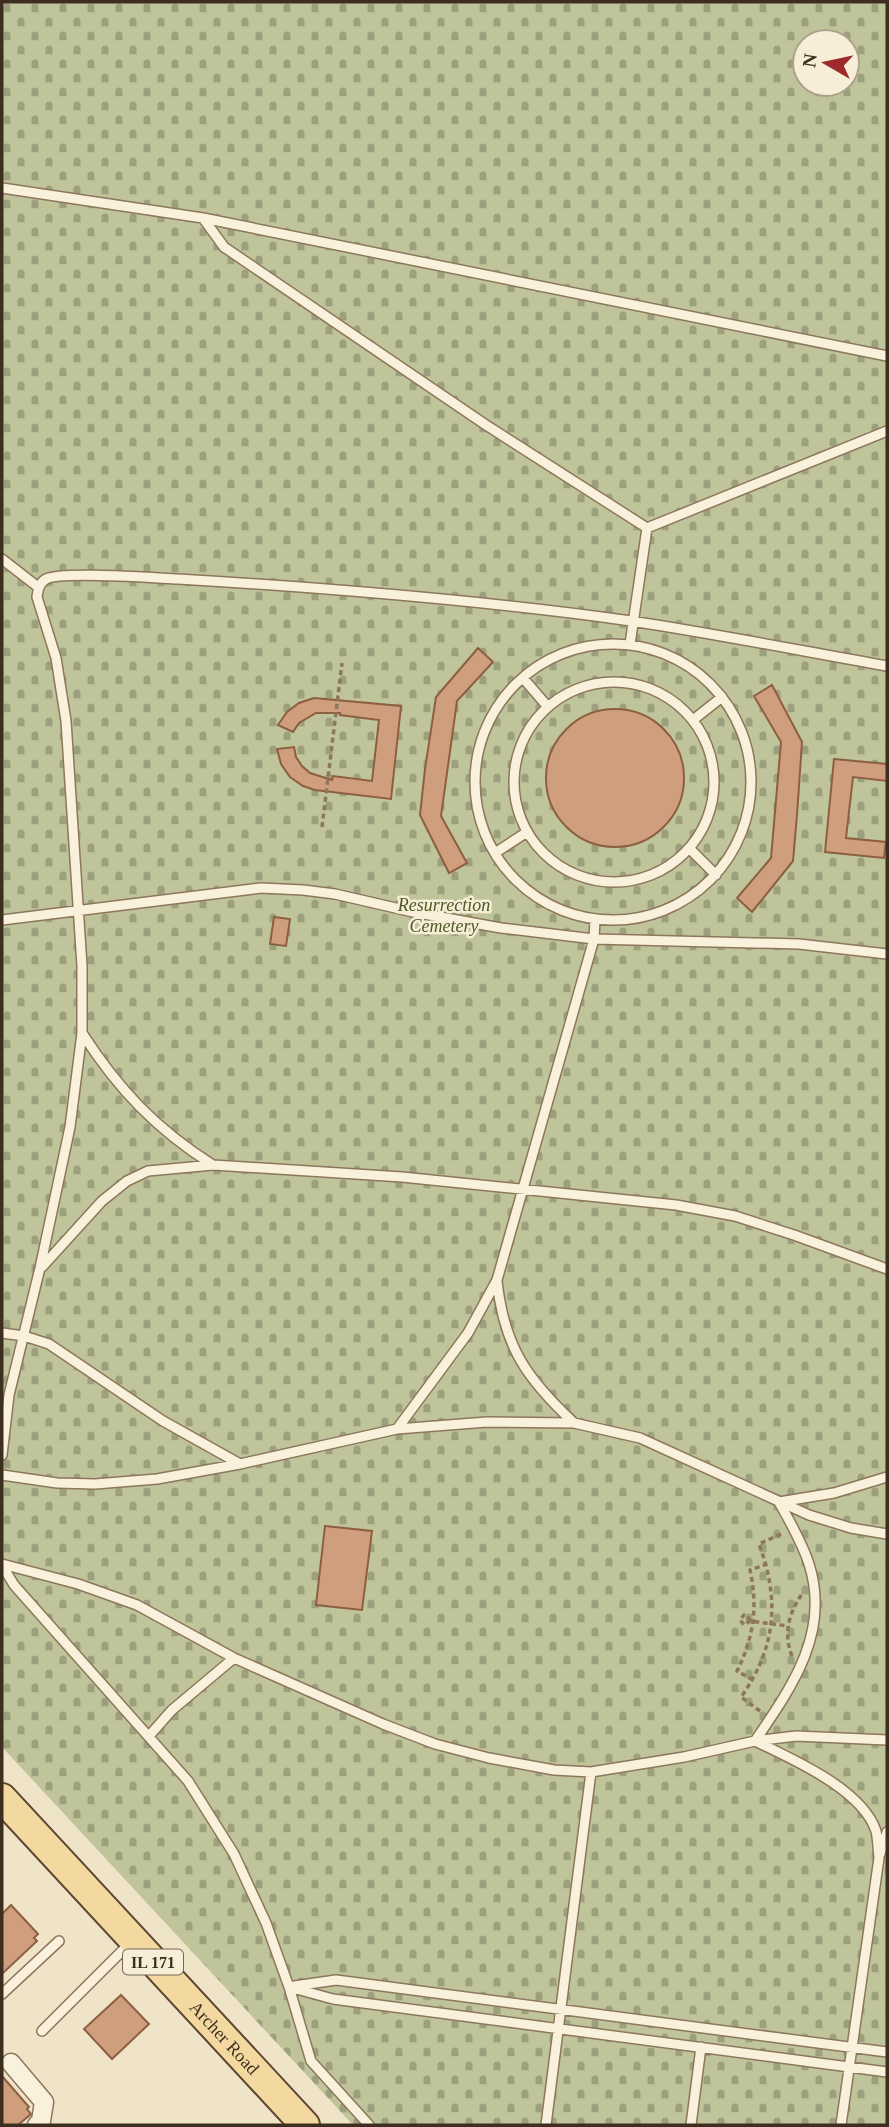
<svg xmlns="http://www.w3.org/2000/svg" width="889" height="2127" font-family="'Times New Roman',serif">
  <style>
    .cemetery { fill: url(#cemetery-stones); fill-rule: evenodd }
    .building { fill: #cf9f7d; stroke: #8d5f41; stroke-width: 2 }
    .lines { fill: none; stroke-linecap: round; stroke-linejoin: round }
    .lane-casing { stroke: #8d765c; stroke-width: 12 }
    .street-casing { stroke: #8d765c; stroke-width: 21 }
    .primary-casing { stroke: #5b4430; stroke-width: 32 }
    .path { stroke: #8d765c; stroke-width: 3.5; stroke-dasharray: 5 3.5; stroke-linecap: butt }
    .lane { stroke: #faf1dc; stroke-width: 9 }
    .street { stroke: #faf1dc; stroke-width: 18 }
    .primary { stroke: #f3d9a0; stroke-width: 28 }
    .labels { text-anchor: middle; stroke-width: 5; stroke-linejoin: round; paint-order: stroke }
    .shield { fill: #f7eed8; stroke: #756857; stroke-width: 2 }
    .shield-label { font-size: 16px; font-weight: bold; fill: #3d2e20 }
    .park-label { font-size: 18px; font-style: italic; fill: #4d5a26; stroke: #f7eed8 }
    .street-label { font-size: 18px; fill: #3d2e20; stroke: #f7eed8 }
  </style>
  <defs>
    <pattern id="cemetery-stones" width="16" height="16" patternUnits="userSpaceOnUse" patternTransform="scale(1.75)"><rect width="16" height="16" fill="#bfc49a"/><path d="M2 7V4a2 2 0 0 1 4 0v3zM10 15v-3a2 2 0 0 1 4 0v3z" fill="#9ca07d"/></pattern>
  </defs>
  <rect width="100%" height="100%" fill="#f0e4c8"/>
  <path class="cemetery" d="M2,2H887V2125H353L2,1747ZM805,42H847V84H805Z"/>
  <path class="building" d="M478,648L493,662L457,701L441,816L467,863L449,873L420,815L425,769L436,697Z
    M772,685L802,742L797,815L793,861L752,912L737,898L771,858L781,742L754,696Z
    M314,698L401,706L391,799L315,790L303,786L290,777L281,764L277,749L294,747L296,757L302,766L310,773L332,780L333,776L372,781L379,720L340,715V713H316L299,723L293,732L278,725L287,712L299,703Z
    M546 778a69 69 0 1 1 138 0a69 69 0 1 1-138 0Z
    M834,759L887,764V781L853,777L846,838L886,842L884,858L825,852Z
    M274,917L290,919L286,946L270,944Z
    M325,1526L372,1531L362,1610L316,1605Z
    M11,1905L38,1934L34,1938L37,1941L2,1974V1914Z
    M121,1995L149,2024L112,2059L84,2029Z
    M2,2076L29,2107L27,2109L31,2114L18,2125H2Z"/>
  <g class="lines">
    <defs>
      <path id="lane" d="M2,188L203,218L887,356
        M203,218L224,247L486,425L647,528
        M2,559L38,587
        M630,644L647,528L887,431
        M475 782a138 138 0 1 1 276 0a138 138 0 1 1-276 0Z
        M523,678L548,707
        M514 782a100 100 0 1 1 200 0a100 100 0 1 1-200 0Z
        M693,720L722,697
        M689,848L716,875
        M495,853L527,832
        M2,920L261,888L303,890L335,894L413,912L501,928L594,939L799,944L887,954
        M82,1033C118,1089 157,1130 213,1165
        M42,1267L102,1201L127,1181L148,1171L213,1165L402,1177L676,1205L735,1216L794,1235L887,1269
        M497,1281C504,1347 527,1379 574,1423
        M2,1333L24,1336L49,1344L163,1421L240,1464
        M397,1429L468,1333L497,1280L594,939L595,920
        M2,1455L9,1395L40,1268L70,1127L82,1033V966L66,721L56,658L37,597C38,590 39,583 46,579C61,571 155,578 178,579C329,588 481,600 631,621C717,634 802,651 887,666
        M2,1475L57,1483L95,1484L157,1479L240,1464L397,1429L487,1422L574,1423L640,1438L809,1515L851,1528L887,1534
        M2,1564L78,1584L137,1605L234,1658L383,1724L435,1744L489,1758L554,1770L591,1772L684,1757L755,1741L796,1736L887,1740
        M2,1565L14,1585L188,1781L234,1854L266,1923L289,1987L311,2061L369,2125
        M149,1736L172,1710L234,1658
        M880,1854L887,1832
        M294,1986L336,1980L887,2052
        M289,1987L333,1999L887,2072
        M2,1994L59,1941
        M42,2031L132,1941
        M546,2125L591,1772
        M691,2125L701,2047
        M841,2125L879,1858C878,1850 878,1839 876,1831C862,1789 792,1759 755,1741C791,1688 831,1633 809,1564C802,1542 790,1522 779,1502L834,1493L887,1477"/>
      <path id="street" d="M11,2063L44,2102L41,2121L37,2125"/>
      <g id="primary">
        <path id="s1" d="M2,1798L305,2125"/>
      </g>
    </defs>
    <use href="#lane" class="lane-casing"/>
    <use href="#street" class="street-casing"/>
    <use href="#primary" class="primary-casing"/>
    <path class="path" d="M322,827L342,663
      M750,1621L747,1615H744L740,1620L744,1625L750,1621L788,1626
      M792,1656C783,1633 789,1613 802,1594
      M753,1680L737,1671C754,1637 758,1606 750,1570L767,1564
      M760,1711L741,1697C776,1648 780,1600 759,1544L781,1534"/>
    <use href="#lane" class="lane"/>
    <use href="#street" class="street"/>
    <use href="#primary" class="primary"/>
  </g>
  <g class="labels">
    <rect class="shield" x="123" y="1949.5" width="60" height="25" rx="5"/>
    <g class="shield-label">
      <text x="153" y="1968">IL 171</text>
    </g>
    <g class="park-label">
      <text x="444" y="911">Resurrection<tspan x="444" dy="21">Cemetery</tspan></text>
    </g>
    <g class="street-label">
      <text dy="6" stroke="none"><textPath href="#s1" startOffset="327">Archer Road</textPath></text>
    </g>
  </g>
  <rect width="889" height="2127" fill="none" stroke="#3d2e20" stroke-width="7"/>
  <g transform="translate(826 63) rotate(279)"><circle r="33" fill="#f7eed8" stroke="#ada18e" stroke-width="2"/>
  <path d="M0-5L12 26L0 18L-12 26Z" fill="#9e2a2b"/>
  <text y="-10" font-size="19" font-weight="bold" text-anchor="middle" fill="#3d2e20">N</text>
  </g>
</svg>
